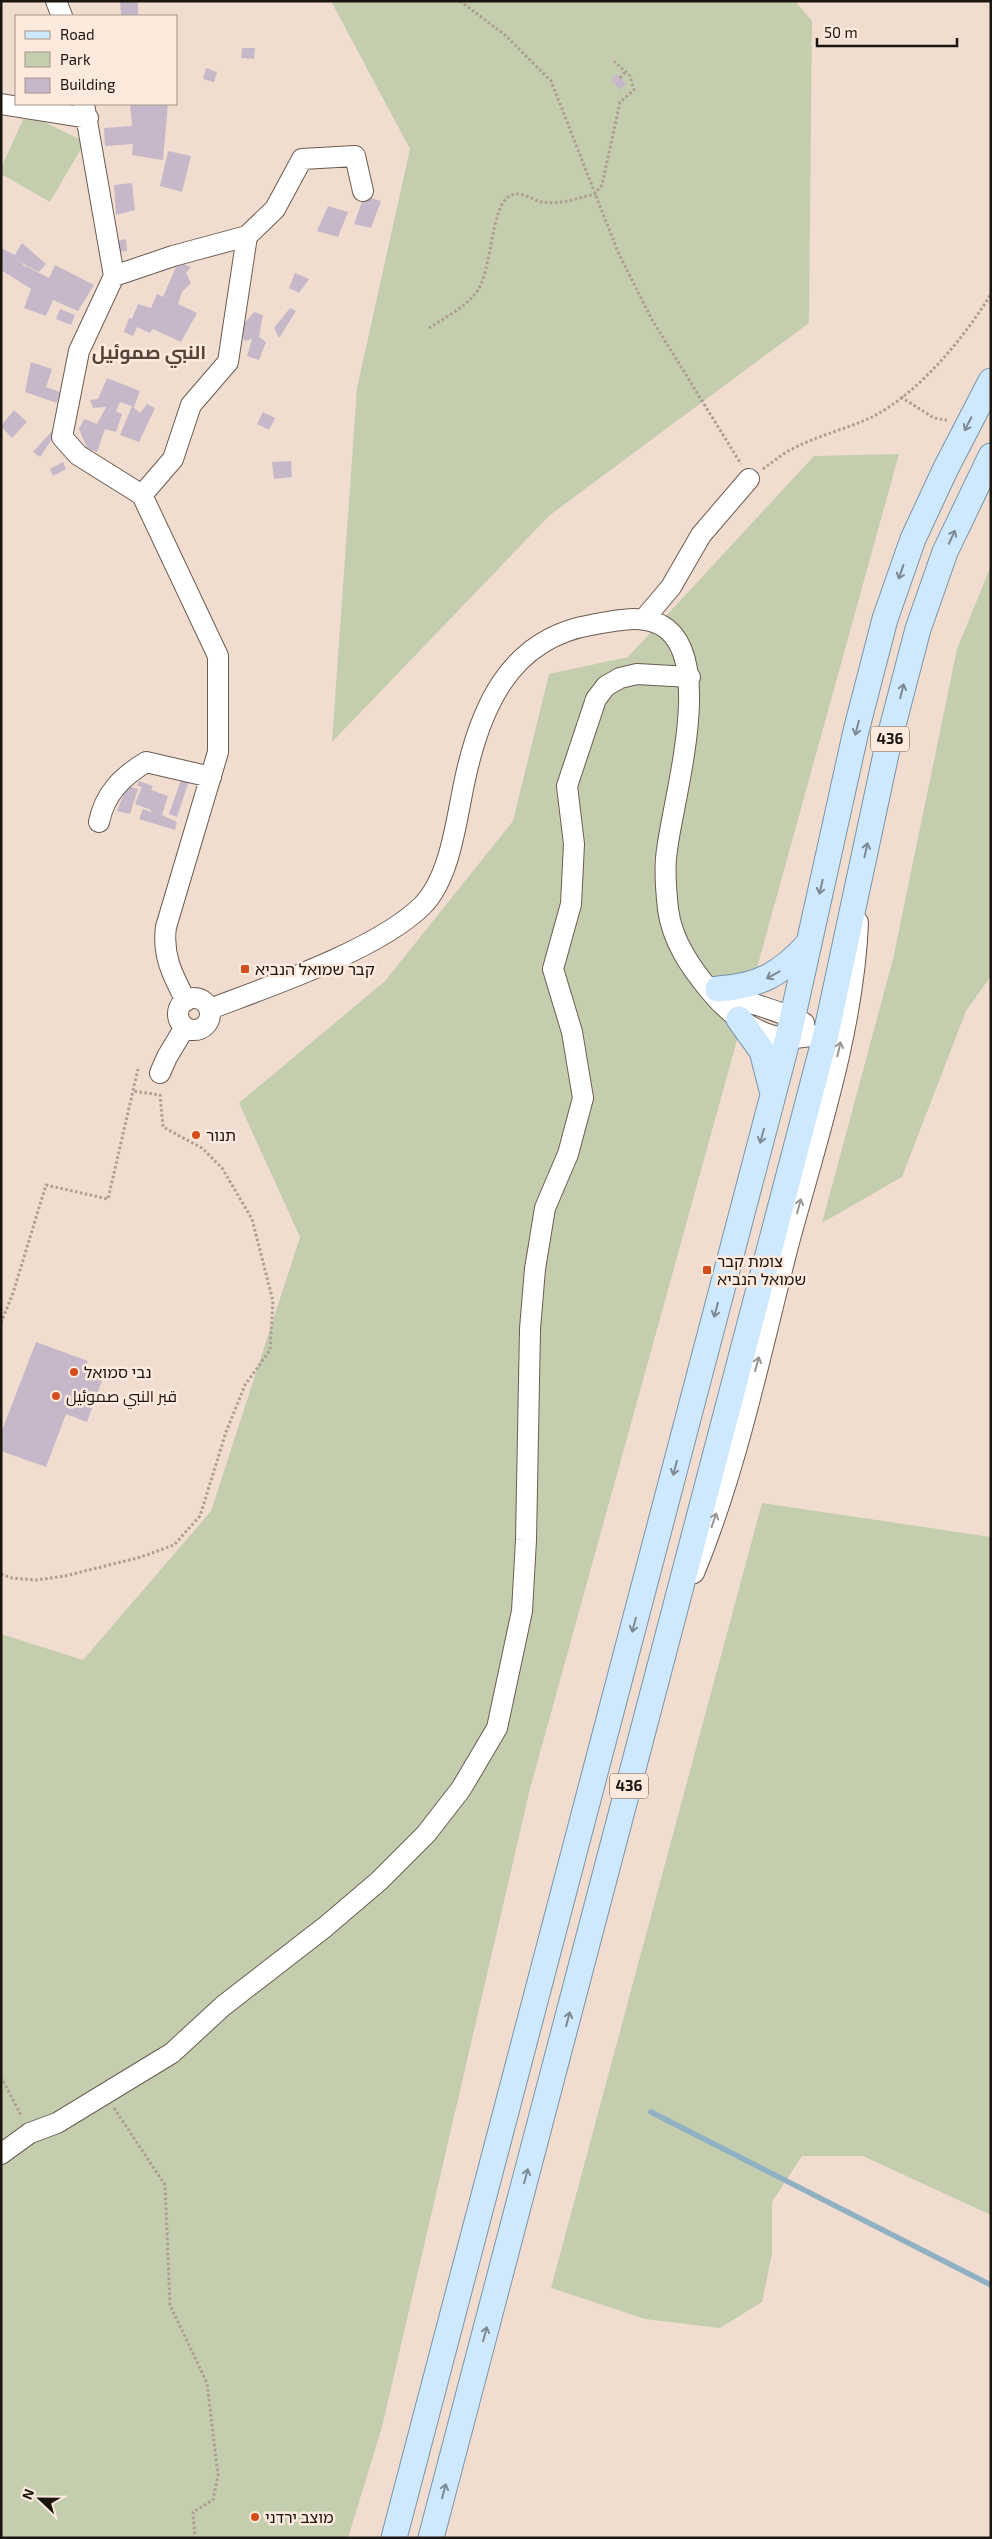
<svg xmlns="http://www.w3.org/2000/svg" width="992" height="2539" font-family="'Exo 2',Cairo,'Noto Sans Hebrew',sans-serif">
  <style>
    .green { fill: #c4ceaf }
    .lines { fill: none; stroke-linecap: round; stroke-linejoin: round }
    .stream { stroke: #90b0c3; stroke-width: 5.5 }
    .building { fill: #c6b8c9 }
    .minor-casing { stroke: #6c5c50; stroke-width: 22 }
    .major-casing { stroke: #7b94ab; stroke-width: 27 }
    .path { stroke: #ac9e92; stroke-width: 3; stroke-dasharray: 2.5 2.5; stroke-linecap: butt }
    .minor { stroke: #fff; stroke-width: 20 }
    .major { stroke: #cee8fe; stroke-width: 25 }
    .oneway { stroke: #7d8993 }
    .oneway2 { stroke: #989693 }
    .poi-dot { fill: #d44d1d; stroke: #feeadc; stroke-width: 2 }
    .labels { text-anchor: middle; stroke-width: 5; stroke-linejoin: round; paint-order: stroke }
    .shield { fill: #feeadc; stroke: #5f554d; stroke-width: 1 }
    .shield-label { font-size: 15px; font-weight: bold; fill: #1b1510 }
    .poi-label { font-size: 16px; fill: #1b1510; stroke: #feeadc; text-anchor: start }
    .quarter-label { font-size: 19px; font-weight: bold; fill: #544539; stroke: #feeadc }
  </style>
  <rect width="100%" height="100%" fill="#f0ddcf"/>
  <path class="green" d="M331,1H795L812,21L809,323L550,515L332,742L357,388L410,149Z
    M26,113L85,142L50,202L1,174V168Z
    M899,454L530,1789L382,2427L348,2538H1V1634L83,1660L211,1511L300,1237L239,1103L385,981L513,821L549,674L628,657L814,456Z
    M991,566V976L966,1011L902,1177L822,1223L893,959L957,649Z
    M762,1503L991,1537V2215L863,2156H802L772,2202V2254L762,2302L720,2328L645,2319L551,2288Z"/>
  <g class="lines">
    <path class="stream" d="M651,2112L991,2285"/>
  </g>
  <path class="building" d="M120,1H138V15H121Z
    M242,48H255L254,59L241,58Z
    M206,68L217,72L214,82L203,79Z
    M617,74L626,84L620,90L611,80Z
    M130,104H168L163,160L132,155L133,144L105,146L104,128L132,126Z
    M168,151L191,156L182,192L160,186Z
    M132,183L135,210L116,215L114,185Z
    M364,196L381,201L371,228L354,224Z
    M328,206L348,212L338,237L317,231Z
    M126,239L127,251L117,252L116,241Z
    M22,243L46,264L39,272L22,263L15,255Z
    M1,248L15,255L25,267L26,266L49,278L55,265L94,285L78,311L53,300L46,316L24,308L31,289L1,270Z
    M178,262L191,267L186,273L191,283L182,292L178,304L197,313L181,342L153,329L150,333L137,327L133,336L124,332L129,318L132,319L138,304L151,308L157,294L163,297Z
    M295,273L309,279L299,293L289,288Z
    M290,308L296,311L279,338L274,328Z
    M60,309L75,315L71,325L56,319Z
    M254,312L263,315L259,337L266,342L259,360L247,356L252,339L245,341L238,330Z
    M31,362L52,369L46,387L60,392L57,403L25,392Z
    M107,378L140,391L134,407L120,402L116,411L122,414L116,432L105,429L97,452L87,448L79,429L84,419L97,424L106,407L93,408L90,400L98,399Z
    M147,404L155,408L139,442L120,435L132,406L140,413Z
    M14,410L27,422L12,438L1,426Z
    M263,412L275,418L269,430L257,424Z
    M52,431L54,436L40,457L33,452Z
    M291,461L292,477L274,479L272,462Z
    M63,462L66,469L53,476L50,469Z
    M182,777L190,778L177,817L169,814Z
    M139,781L153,786L151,790L168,796L162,815L177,822L175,830L139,819L143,809L151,812V810L135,804L142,787L137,786Z
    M127,786L138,789L130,814L117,811Z
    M36,1342L88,1361L84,1370L103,1378L87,1422L66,1414L46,1467L1,1451V1433Z"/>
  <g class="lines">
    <defs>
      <path id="minor" d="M56,1L62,16
        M1,104L88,118
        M84,104L114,276L79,351L62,437L78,455L142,495L218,656V752L166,927C162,956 173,976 186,1001
        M114,276L173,256L247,236
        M142,495L173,459L191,405L228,362L247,236L275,209L302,159L355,156L363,191
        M644,619L671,587L701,535L749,479
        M99,822C105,793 122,777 146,762L211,777
        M715,987C743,1004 776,1008 804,1023
        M178 1014a16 16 0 1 1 32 0a16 16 0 1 1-32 0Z
        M210,1009C270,986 377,950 422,906C450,878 456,822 464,784C479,711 508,639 591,625C613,621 639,614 661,625C717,655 673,798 667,850C664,868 666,891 668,909C672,941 691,968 711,992C729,1014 761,1039 791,1038C802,1038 814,1035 826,1034
        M160,1073L167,1057L185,1027
        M694,1573C737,1469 760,1355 788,1246C816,1142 854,1030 858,922
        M1,2154L30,2133L57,2123L172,2053L223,2006L325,1927L379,1881L426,1834L461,1789L497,1728L522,1611L526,1540L530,1329L535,1269L545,1208L568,1154L583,1098L572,1032L553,969L571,904L574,844L567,786L596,699L606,686L620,678L637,674L690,677"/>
      <path id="major" d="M718,989C760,986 781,974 809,943
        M739,1019L762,1051L772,1090
        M394,2538L788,1038L856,731L885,619L913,539L946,468L991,381
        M431,2538L826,1034L889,740L918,629L945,552L991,456"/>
    </defs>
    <use href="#minor" class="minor-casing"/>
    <use href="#major" class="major-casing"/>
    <path class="path" d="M460,1L505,35L551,81L618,252L651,318L741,464
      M620,78L625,72
      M429,328C444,318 464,308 475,294C493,273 490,205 510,196C521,190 532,200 542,202C560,205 578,198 595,194L602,185L620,102L634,90L630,76L614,61
      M901,397L934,418L947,420
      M763,469C773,462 783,453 794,448C819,435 847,429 872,417C919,393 964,338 991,294
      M1,1323L13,1293L46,1185L108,1199L138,1069
      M1,1574L12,1578L36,1580L65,1576L141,1557L174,1545L200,1516L226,1432L245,1385L270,1350L273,1301L252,1219L222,1168L202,1148L163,1127L160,1095L132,1091
      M1,2077L22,2117
      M114,2108L165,2185L170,2305L207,2383L218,2475L213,2500L193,2512L195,2538"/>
    <use href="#minor" class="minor"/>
    <use href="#major" class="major"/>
  </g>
  <defs><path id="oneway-shaft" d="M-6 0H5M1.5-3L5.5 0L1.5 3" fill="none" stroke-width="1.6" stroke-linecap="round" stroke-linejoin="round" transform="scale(1.25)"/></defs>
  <g class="oneway">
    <use href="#oneway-shaft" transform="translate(968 424) rotate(117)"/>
    <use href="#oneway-shaft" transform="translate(952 537) rotate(-65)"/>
    <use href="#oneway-shaft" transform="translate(901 572) rotate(109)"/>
    <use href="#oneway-shaft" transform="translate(902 691) rotate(-76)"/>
    <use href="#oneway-shaft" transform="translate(857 728) rotate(104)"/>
    <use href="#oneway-shaft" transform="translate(866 850) rotate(-78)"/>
    <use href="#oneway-shaft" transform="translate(821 887) rotate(103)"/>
    <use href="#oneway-shaft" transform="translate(773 975) rotate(151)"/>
    <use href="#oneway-shaft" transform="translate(762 1136) rotate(105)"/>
    <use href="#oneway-shaft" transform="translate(716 1310) rotate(105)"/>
    <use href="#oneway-shaft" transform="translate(675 1468) rotate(105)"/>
    <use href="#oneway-shaft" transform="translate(634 1625) rotate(105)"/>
    <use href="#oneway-shaft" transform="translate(568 2019) rotate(-75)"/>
    <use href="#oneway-shaft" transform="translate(526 2176) rotate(-75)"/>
    <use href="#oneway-shaft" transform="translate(485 2334) rotate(-75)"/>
    <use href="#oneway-shaft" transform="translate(444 2491) rotate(-75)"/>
  </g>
  <g class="oneway2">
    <use href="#oneway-shaft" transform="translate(839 1049) rotate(-77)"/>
    <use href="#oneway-shaft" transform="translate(799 1206) rotate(-75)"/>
    <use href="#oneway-shaft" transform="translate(757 1364) rotate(-75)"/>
    <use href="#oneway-shaft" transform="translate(714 1520) rotate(-71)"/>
  </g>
  <g class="poi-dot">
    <rect x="240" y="964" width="10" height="10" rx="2.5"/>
    <circle cx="196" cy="1135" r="5"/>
    <rect x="702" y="1265" width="10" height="10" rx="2.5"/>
    <circle cx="74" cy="1372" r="5"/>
    <circle cx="56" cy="1396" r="5"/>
    <circle cx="255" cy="2517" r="5"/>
  </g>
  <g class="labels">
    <g class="shield">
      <rect x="871" y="726.5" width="38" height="25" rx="4"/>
      <rect x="610" y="1773.5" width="38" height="25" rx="4"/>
    </g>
    <g class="shield-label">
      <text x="890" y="744">436</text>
      <text x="629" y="1791">436</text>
    </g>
    <g class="poi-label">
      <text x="255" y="975">קבר שמואל הנביא</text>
      <text x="206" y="1141">תנור</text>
      <text x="717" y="1267">צומת קבר<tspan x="717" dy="18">שמואל הנביא</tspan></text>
      <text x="84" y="1378">נבי סמואל</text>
      <text x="66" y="1402">قبر النبي صموئيل</text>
      <text x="265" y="2523">מוצב ירדני</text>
    </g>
    <g class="quarter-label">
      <text x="149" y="359">النبي صموئيل</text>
    </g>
  </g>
  <rect width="992" height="2539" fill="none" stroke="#1b1510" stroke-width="5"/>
  <rect x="15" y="15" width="162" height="90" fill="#feeadc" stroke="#a3958a"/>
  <rect x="25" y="31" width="25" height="8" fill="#cee8fe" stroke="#a3958a"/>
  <text x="60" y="40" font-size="15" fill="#1b1510">Road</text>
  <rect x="25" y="52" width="25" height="15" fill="#c4ceaf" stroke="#a3958a"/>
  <text x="60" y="65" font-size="15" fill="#1b1510">Park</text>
  <rect x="25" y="78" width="25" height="15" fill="#c6b8c9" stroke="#a3958a"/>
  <text x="60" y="90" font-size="15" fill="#1b1510">Building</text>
  <g transform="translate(40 2499) rotate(292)" stroke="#feeadc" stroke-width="4" paint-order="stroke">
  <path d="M0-4L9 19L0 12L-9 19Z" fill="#1b1510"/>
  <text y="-8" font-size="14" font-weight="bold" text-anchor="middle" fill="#1b1510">N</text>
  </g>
  <path d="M817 38v8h140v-8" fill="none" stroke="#1b1510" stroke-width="2.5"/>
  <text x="824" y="38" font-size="15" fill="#1b1510" stroke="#feeadc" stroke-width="4" paint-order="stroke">50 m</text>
</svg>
